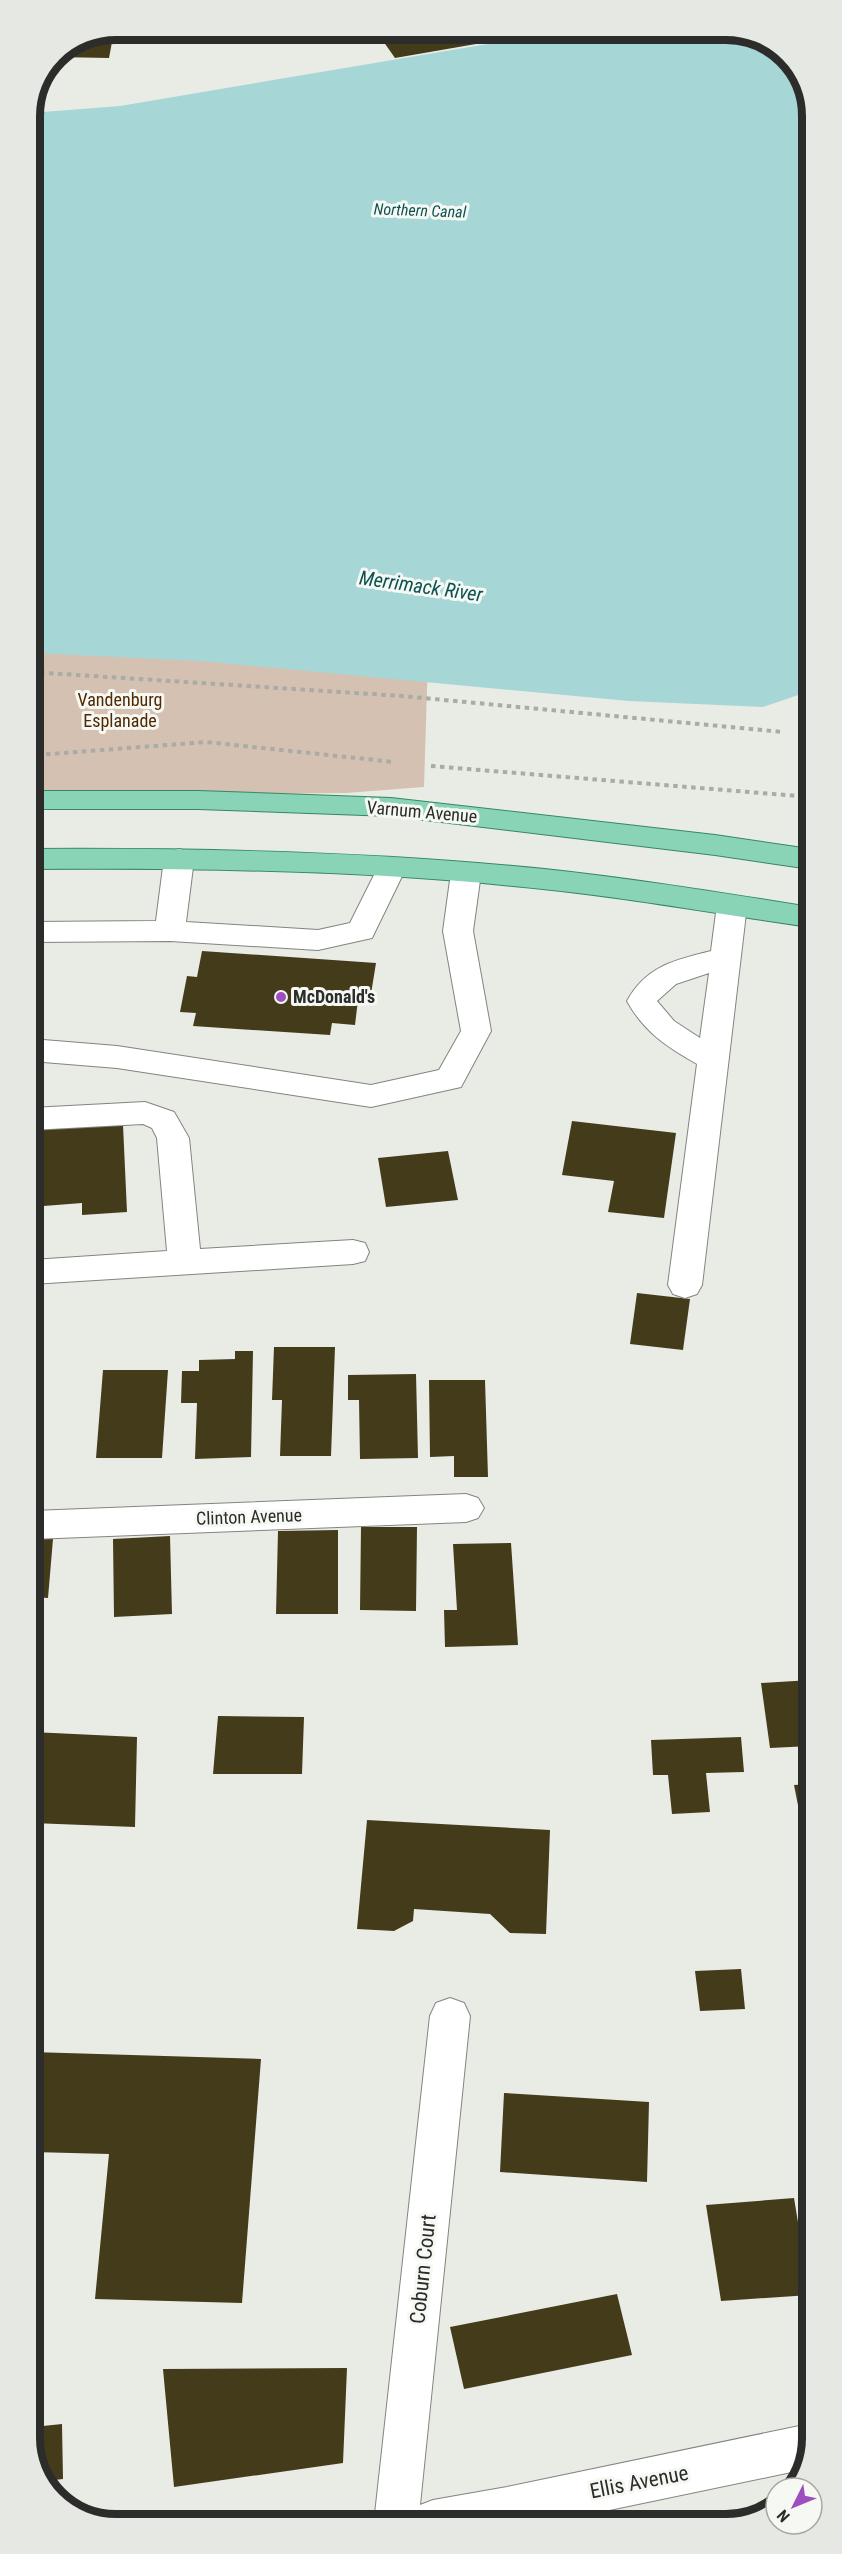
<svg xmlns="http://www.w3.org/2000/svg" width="842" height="2554" font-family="'Roboto Condensed',sans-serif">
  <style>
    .green { fill: #d5c1b2 }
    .water { fill: #a6d6d6 }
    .building { fill: #443b1b }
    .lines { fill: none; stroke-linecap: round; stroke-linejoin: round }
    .minor-casing { stroke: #82857f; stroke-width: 2 }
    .major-casing { stroke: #368766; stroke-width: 2 }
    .path { stroke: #a9aba6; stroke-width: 4; stroke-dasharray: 4.5 4.5; stroke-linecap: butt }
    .minor { fill: #fff; fill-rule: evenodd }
    .major { fill: #89d4b6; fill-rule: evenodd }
    .poi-dot { fill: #9e4ebe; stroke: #f6f9f3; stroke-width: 2 }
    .labels { text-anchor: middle; stroke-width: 6; stroke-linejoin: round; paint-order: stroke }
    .far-water-label { font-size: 16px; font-style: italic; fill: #0c5253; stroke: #f6f9f3 }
    .park-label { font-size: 18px; fill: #512800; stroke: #f6f9f3 }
    .street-label { font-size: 18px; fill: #2c2d2b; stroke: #f6f9f3 }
    .poi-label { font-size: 18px; font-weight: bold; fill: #2c2d2b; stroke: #f6f9f3; text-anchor: start }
    .water-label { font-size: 20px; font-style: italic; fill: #0c5253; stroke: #f6f9f3 }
    .near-street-label { font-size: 21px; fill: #2c2d2b; stroke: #f6f9f3 }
    .rim { fill: none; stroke: #2c2d2b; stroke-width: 8 }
  </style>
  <rect width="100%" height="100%" fill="#e9ece5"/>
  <path class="green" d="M373,620L429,624L424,787L346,793L208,794L43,806L31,803V622Z"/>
  <path class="water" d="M570,30H731L782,51L809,95L810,691L763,707L629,701L200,661L31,653L30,113L120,106Z"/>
  <path class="building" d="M381,30H466L476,44L395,58L376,31Z
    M89,42H112L109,58L55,57Z
    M202,951L376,963L370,1000H358L355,1025L332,1023L330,1035L193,1026L196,1013L180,1012L187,976L197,977Z
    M572,1121L676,1133L664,1218L608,1212L614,1181L562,1175Z
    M123,1125L127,1212L82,1215V1203L31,1207V1130Z
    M448,1151L458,1200L386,1207L378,1158Z
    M637,1293L690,1299L683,1350L630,1344Z
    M274,1347H335L331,1456H280L282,1400H272Z
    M235,1351H253L251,1457L195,1459L197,1403H181L182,1371H199V1360L235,1359Z
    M103,1370H168L162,1458H96Z
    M416,1374L418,1458L360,1459L359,1400H348V1375Z
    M429,1380H485L488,1477H454V1456L430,1457Z
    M361,1527H417L416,1611L360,1610Z
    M338,1530V1614H276L278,1531Z
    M170,1536L172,1614L114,1617L113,1539Z
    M32,1539H53L48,1598L34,1597V1606H32Z
    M511,1543L518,1645L445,1647L444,1610H457L453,1544Z
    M811,1680V1746L770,1748L761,1683Z
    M218,1716L304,1717L302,1774H213Z
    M32,1732L137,1737L135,1827L32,1823Z
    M741,1737L744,1772L706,1773L710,1812L672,1814L668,1775H653L651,1740Z
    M811,1784V1851H807L794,1785Z
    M367,1820L550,1830L546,1934L510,1933L490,1914L414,1909L413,1921L394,1931L357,1929Z
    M741,1969L745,2009L700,2011L695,1971Z
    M32,2052L261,2059L242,2303L95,2299L109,2154L33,2152Z
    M504,2093L649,2102L647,2182L500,2172Z
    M794,2198L810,2295L721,2301L706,2205Z
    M617,2294L632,2355L464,2389L450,2327Z
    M347,2368L343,2463L174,2487L163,2369Z
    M62,2424L63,2479L46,2481L33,2459V2427Z"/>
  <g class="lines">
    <defs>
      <path id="minor" d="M179,849L189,852L194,859L186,922L318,930L350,923L381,861L391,858L401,861L406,868L372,938L318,950L170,941L31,942V922L156,921L164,859L169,852Z
        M466,863L476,866L481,873L473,931L491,1031L461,1087L371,1107L117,1068L31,1061V1039L117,1046L371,1085L439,1070L461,1031L443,931L451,873L456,866Z
        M732,895L742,898L747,905L702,1285L697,1294L685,1298L673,1294L668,1285L697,1064C667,1047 644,1032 627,1001C646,966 675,960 711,951L717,905L722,898ZM709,973L700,1038L674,1021L657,1001L676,984Z
        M145,1102L174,1112L189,1138L200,1249L353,1240L365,1243L369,1252L365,1261L353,1264L32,1284V1260L167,1251L157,1138L152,1128L143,1124L31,1130V1108Z
        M466,1494L478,1498L484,1508L478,1518L466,1522L32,1539V1511Z
        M450,1998L464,2003L470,2016L420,2505L433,2500L507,2487L809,2424L812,2425V2438L801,2470L552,2522L374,2523L430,2016L436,2003Z"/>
      <path id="major" d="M31,791H198L391,798L715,835L810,849V869L715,855L391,816L198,809H31Z
        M31,849C192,848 353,851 513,866C612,875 711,891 810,907V927C711,913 613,895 513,886C353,870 192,868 31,869Z"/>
    </defs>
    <use href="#minor" class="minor-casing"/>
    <use href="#major" class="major-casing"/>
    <path class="path" d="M31,672L402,696L783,732
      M37,755L206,742L394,762
      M431,766L810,797"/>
    <use href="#minor" class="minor"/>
    <use href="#major" class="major"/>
  </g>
  <circle class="poi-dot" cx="281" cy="997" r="6"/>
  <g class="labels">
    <g class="far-water-label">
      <text transform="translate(420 210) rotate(2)" y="6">Northern Canal</text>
    </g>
    <g class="park-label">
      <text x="120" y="706">Vandenburg<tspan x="120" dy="21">Esplanade</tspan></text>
    </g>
    <g class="street-label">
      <text transform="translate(422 812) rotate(5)" y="6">Varnum Avenue</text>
      <text transform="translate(249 1517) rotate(-2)" y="6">Clinton Avenue</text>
    </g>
    <g class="poi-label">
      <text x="293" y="1003">McDonald's</text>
    </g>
    <g class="water-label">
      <text transform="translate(421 586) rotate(8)" y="7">Merrimack River</text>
    </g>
    <g class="near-street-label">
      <text transform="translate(423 2269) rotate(-84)" y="7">Coburn Court</text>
      <text transform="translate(639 2482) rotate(-11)" y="7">Ellis Avenue</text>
    </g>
  </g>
  <path d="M0 0H842V2554H0ZM116 40H726A76 76 0 0 1 802 116V2438A76 76 0 0 1 726 2514H116A76 76 0 0 1 40 2438V116A76 76 0 0 1 116 40Z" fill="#e6e9e3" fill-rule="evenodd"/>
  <path class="rim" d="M116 40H726A76 76 0 0 1 802 116V2438A76 76 0 0 1 726 2514H116A76 76 0 0 1 40 2438V116A76 76 0 0 1 116 40Z"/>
  <g transform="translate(794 2506) rotate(227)"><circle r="28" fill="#f6f9f3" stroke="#a5a7a3" stroke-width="1.5"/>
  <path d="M0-4.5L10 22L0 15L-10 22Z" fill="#9e4ebe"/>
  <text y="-9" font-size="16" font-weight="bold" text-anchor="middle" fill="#2c2d2b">N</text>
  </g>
</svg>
